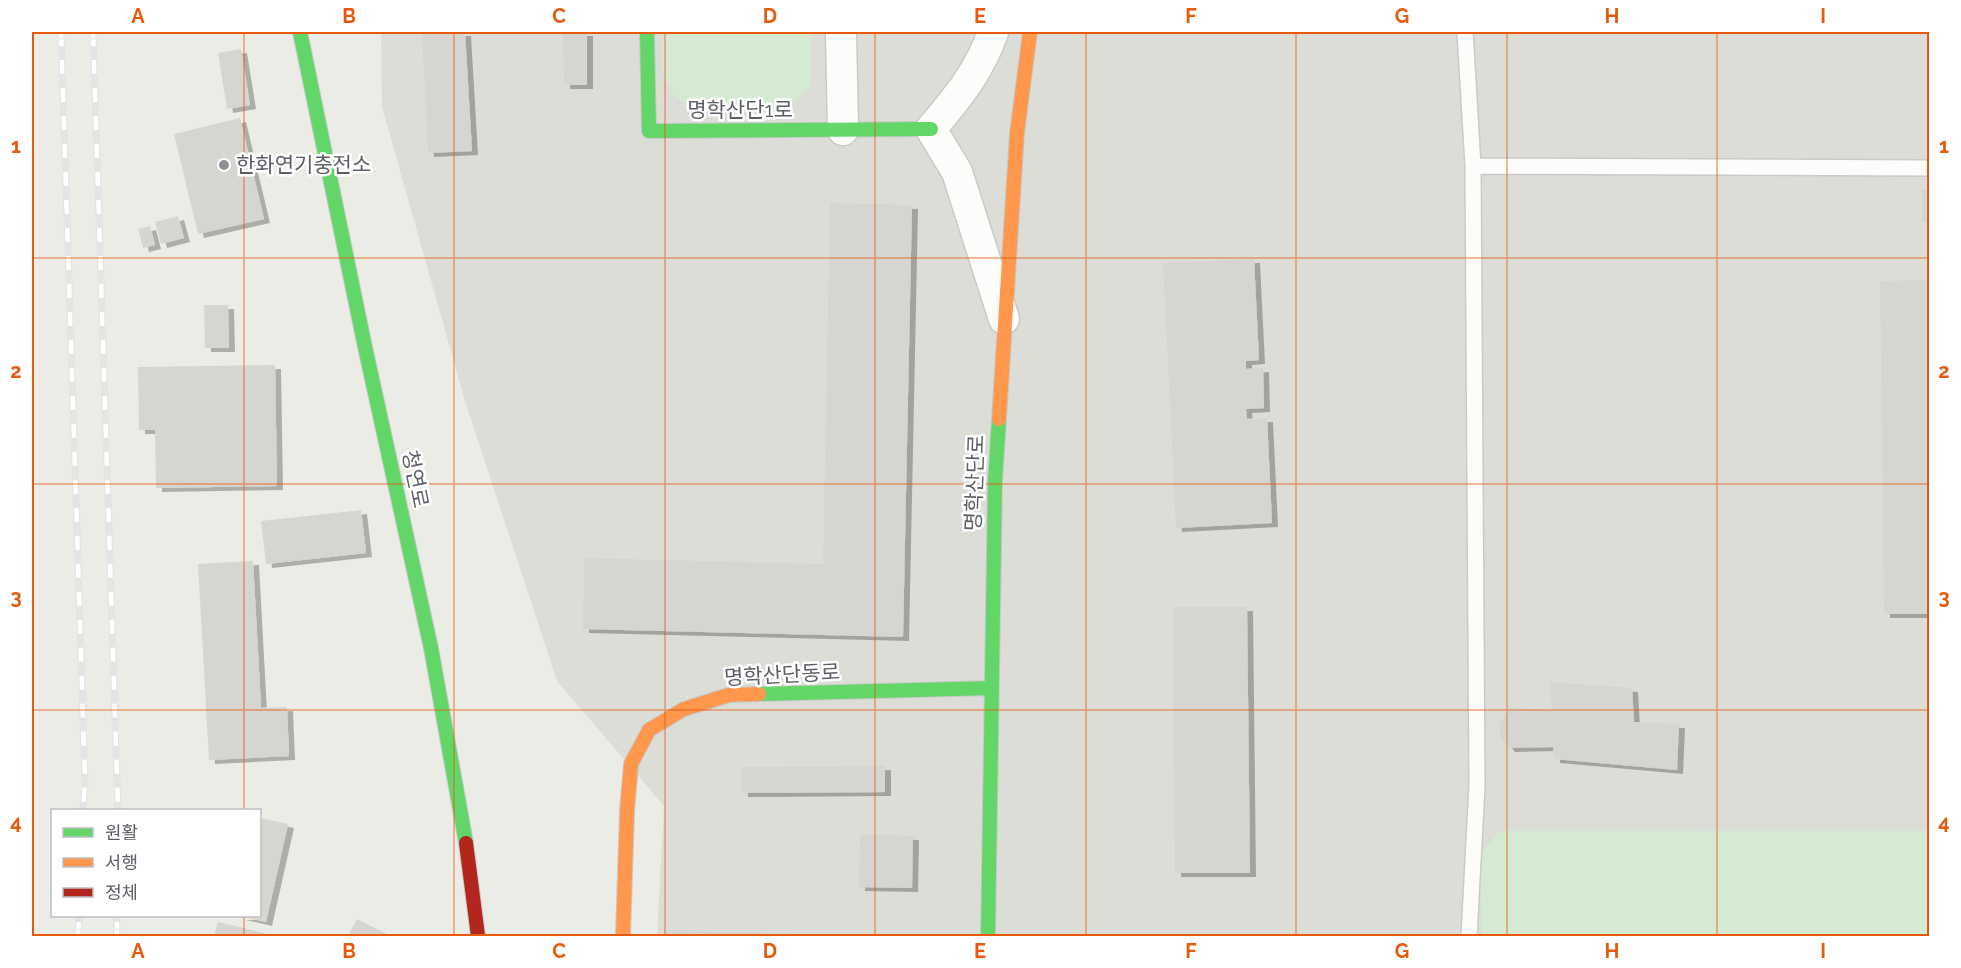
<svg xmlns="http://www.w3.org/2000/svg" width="1961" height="968" font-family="Raleway,'Noto Sans KR',sans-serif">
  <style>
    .industrial { fill: #ddddd8 }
    .green { fill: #d4ead2 }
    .building { fill: #d6d5d2; filter: url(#shadow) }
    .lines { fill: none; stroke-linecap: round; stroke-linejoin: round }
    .lane-casing { stroke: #c9cac9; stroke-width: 18 }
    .street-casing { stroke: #c9cac9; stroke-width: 33 }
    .fast-casing { stroke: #c8c9c8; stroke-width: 16 }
    .slow-casing { stroke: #c8c9c8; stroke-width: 16 }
    .jam-casing { stroke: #c8c9c8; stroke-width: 16 }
    .lane { stroke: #fcfcfb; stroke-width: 15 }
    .street { stroke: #fcfcfb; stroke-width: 30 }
    .fast { stroke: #63d668; stroke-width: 14 }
    .slow { stroke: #ff974d; stroke-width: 14 }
    .jam { stroke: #b3261e; stroke-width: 14 }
    .rail-casing { stroke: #e3e4e3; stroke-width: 7 }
    .rail { stroke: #fff; stroke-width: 4.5; stroke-dasharray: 14; stroke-linecap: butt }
    .grid { fill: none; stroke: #e8590c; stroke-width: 1.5; stroke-opacity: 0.55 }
    .poi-dot { fill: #8e9193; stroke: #fff; stroke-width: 2 }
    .labels { text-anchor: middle; stroke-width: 5; stroke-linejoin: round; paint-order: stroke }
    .street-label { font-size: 21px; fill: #5c6066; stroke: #fff }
    .poi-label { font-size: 21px; fill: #5c6066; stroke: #fff; text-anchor: start }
    .neatline { fill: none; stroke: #e8590c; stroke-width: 2 }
    .grid-label { font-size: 20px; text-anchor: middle; font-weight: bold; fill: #e8590c }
  </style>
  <defs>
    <filter id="shadow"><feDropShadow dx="6" dy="4" stdDeviation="0" flood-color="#0004"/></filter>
  </defs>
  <rect width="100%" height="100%" fill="#ecece7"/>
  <path class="industrial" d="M381,32H1929V936H657L664,806L557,681L465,401L382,107Z"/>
  <path class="green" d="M663,32H811V85L798,99L780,111L696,112L674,95L663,77Z
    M1500,831H1929V936H1482L1479,855Z"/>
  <path class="building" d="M422,32H465L472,151L428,153Z
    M563,32H587V85H564Z
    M241,49L250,105L227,109L218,53Z
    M240,118L264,219L198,234L174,134Z
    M1922,190H1930V222H1922Z
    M830,203L912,205L903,637L583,629L584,558L823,564Z
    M178,216L184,238L161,244L155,222Z
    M150,226L155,245L143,248L138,229Z
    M1254,259L1259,360L1246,361V369L1263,368L1264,408L1246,409L1247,419L1267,418L1272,523L1176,528L1163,263Z
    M1930,280V614H1884L1880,281Z
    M204,305H228L229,348H205Z
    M275,365L277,486L156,488L155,430H139L138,367Z
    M361,510L366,553L266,564L261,521Z
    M253,561L261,708L287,707L289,756L209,760L198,564Z
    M1173,607H1247L1250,873H1175Z
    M1550,682L1632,688L1634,722L1679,724L1677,770L1554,759L1553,747L1509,748L1500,736V724L1505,714L1512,708L1552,710Z
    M885,766V792L742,793L741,767Z
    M260,818L288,824L266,922L240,916H260Z
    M860,834L913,836L912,888L859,887Z
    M357,919L391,936H348Z
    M218,922L265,933L264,936H214Z
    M664,930L834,935V936H664Z"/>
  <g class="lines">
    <defs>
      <path id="lane" d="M1465,32L1473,166L1477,786L1469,936
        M1473,166L1930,168"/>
      <path id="street" d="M841,32L843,130
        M993,32C980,71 957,98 931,129L957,172L1004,319"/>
      <path id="fast" d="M300,32L365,347L431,648L466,843
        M647,32L649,131L931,129
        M759,694L992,688
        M988,936L995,482L999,419"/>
      <path id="slow" d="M999,419L1017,133L1030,32
        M623,936L627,811L631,764L649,730L684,709L729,695L759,694"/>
      <path id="jam" d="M466,843L478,936"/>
    </defs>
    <use href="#lane" class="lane-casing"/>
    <use href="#street" class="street-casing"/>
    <use href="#fast" class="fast-casing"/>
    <use href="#slow" class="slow-casing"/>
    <use href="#jam" class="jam-casing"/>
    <use href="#lane" class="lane"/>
    <use href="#street" class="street"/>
    <use href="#fast" class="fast"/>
    <use href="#slow" class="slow"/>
    <use href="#jam" class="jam"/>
    <defs>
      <path id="rail" d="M61,32L85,780L83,810
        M93,32L118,810
        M78,936L79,916
        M117,936V916"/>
    </defs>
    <use href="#rail" class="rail-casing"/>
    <use href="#rail" class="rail"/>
  </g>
  <path class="grid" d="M244,32V810M454,32V936M665,32V936M875,32V936M1086,32V936M1296,32V936M1507,32V936M1717,32V936M32,258H1930M32,484H1930M32,710H1930M244,916V936"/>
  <circle class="poi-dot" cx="224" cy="165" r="6"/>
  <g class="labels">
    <g class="street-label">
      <text x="740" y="117">명학산단1로</text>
      <text transform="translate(415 479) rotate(78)" y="7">청연로</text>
      <text transform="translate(975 483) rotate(-88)" y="7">명학산단로</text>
      <text transform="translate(782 675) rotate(-3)" y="7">명학산단동로</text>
    </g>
    <g class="poi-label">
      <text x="236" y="172">한화연기충전소</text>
    </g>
  </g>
  <rect width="1961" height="968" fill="none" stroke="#ffffff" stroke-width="66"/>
  <rect x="51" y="809" width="210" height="108" fill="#ffffff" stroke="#bebfc2" stroke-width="1.5"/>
  <rect x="63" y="828" width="30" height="9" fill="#63d668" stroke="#bebfc2" stroke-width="1.5"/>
  <text x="105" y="839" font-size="18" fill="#5c6066">원활</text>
  <rect x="63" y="858" width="30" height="9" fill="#ff974d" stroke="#bebfc2" stroke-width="1.5"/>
  <text x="105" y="869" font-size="18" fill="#5c6066">서행</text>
  <rect x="63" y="888" width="30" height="9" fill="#b3261e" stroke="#bebfc2" stroke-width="1.5"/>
  <text x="105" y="899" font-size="18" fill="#5c6066">정체</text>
  <rect x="33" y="33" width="1895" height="902" class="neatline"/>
  <g class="grid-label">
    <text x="138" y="23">A</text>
    <text x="349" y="23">B</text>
    <text x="559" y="23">C</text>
    <text x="770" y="23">D</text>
    <text x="980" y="23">E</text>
    <text x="1191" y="23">F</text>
    <text x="1402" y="23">G</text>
    <text x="1612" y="23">H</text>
    <text x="1823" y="23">I</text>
    <text x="16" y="153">1</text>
    <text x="1944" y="153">1</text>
    <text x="16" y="378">2</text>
    <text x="1944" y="378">2</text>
    <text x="16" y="604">3</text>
    <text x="1944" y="604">3</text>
    <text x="16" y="829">4</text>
    <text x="1944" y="829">4</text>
    <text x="138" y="958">A</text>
    <text x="349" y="958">B</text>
    <text x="559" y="958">C</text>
    <text x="770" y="958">D</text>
    <text x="980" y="958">E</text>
    <text x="1191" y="958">F</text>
    <text x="1402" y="958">G</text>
    <text x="1612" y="958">H</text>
    <text x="1823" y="958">I</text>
  </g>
</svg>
